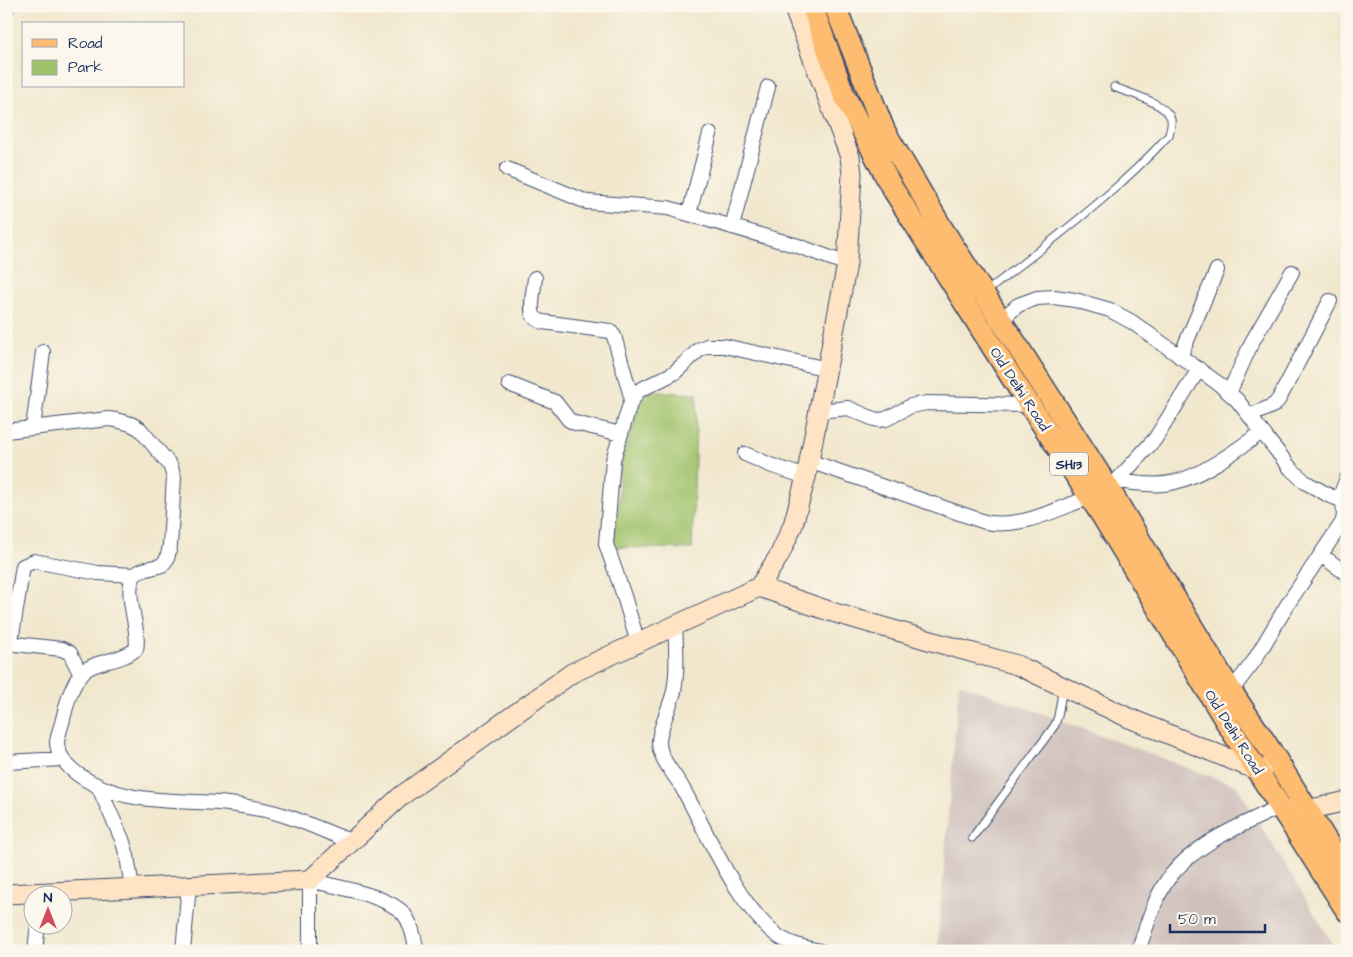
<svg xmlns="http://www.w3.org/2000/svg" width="1353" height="957" font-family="'Architects Daughter',sans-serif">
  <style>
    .industrial { fill: #cfc0bb }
    .green { fill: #a0c26b; stroke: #5e7864 }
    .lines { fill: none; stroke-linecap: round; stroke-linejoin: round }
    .lane-casing { stroke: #3b4b6f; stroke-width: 9 }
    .street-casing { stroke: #3b4b6f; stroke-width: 16 }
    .secondary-casing { stroke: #3b4b6f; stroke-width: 21 }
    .primary-casing { stroke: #3b4b6f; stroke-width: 24 }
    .lane { stroke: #fff; stroke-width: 7 }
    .street { stroke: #fff; stroke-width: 14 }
    .secondary { stroke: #fee4c5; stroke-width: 19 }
    .primary { stroke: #fdbc6f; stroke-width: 21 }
    .labels { text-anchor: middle; stroke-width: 5; stroke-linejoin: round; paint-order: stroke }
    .shield { fill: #fbf7ec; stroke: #5e6b89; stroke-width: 1 }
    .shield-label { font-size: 14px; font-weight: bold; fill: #1b2f5e }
    .street-label { font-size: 15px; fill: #1b2f5e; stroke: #fbf7ec }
  </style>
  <rect width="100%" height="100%" fill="#fbf7ec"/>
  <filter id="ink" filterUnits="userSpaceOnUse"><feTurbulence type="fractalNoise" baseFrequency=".02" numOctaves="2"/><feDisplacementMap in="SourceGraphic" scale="10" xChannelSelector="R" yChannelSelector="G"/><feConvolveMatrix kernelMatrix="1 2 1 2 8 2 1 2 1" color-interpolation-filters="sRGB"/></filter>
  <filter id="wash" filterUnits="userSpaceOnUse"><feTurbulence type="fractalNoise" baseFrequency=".0096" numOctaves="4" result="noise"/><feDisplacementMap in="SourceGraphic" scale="20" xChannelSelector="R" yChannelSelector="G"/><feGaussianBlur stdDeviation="1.12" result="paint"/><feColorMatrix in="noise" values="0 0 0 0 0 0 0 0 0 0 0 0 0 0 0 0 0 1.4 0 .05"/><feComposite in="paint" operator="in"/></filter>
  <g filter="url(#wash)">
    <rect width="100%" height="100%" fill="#f1e7cd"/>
    <path class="industrial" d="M959,683L1237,786L1337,951H937Z"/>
    <path class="green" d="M641,391L697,394L692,549L610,547L619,509V464L635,420Z"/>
  </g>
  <g filter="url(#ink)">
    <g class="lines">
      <defs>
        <path id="lane" d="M986,292C1049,242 1115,195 1169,135C1170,130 1172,125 1171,119C1167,103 1128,93 1114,87
          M972,838L1055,725L1058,716L1063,687"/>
        <path id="street" d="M6,7L8,6
          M507,169L587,202L668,208L798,246L847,264
          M689,214L710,134
          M732,227L768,87
          M535,278C534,287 530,308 533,315C535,319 540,321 543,322L610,331L614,336L632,400
          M1001,320L1018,305L1037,298L1054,297L1075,300L1110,310L1132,322L1219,384L1237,400L1291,469L1305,482L1330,496L1347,502
          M1180,357L1217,270
          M509,384L555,402L569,420L575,423L621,434
          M1229,393L1252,342L1292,272
          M819,411L848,408L874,419L879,420L886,419L911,406L927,403L1030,405
          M1250,416L1274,405L1279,399L1330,301
          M33,428L43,352
          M6,431L108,419L116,420L131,424L140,429L170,465L174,477L170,546L167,559L162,565C154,568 143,568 136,574C121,587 141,630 136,649C121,662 97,660 84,671C71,683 66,707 62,723C60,729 58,736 57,742C57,754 67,766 76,773C118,804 169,800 219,803C233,804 246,807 260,809C291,815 323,831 353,842
          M745,454L770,465L806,477
          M809,461L985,522C1021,529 1057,509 1090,497
          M1116,481C1135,483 1156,487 1175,482C1202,476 1239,448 1262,432
          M1113,485L1155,439L1199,369
          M1339,499L1347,478
          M1321,555L1347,574
          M675,626C676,647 678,669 674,691C671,705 659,728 659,742C659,759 675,774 683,789C708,834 734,899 774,933C787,944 803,947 820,951
          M638,643L624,596L606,544L613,460L630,404L638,391L674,373L700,349L707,346H724L828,369
          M81,675L70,653L62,649L15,644L11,641L23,566L34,561L98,573L134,575
          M1231,691L1254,661L1289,602L1342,523L1344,516L1343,501
          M6,762L63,759
          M99,788L122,839L127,856L132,888
          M35,951L38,924
          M183,951L189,885
          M310,951V880C335,887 387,895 404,914C412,924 414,939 417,951
          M1138,951C1147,926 1155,894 1172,874C1199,841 1243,825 1279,807"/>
        <path id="secondary" d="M759,587L832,612L952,647L1017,665L1129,718L1259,771L1264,769
          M1294,808L1307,810L1347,801
          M6,894L310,880L401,796L572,673L759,587L779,556L793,525L806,477L847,264L852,174L850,157L793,6"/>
        <path id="primary" d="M812,6L844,95L891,186L1014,381L1103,517L1230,728L1347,911
          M835,6L884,130L943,230L1109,489L1231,691L1271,751L1347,874"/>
      </defs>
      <use href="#lane" class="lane-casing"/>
      <use href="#street" class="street-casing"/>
      <use href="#secondary" class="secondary-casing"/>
      <use href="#primary" class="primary-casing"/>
      <use href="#lane" class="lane"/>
      <use href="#street" class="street"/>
      <use href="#secondary" class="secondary"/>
      <use href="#primary" class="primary"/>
    </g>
  </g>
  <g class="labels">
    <rect class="shield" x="1050" y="452.5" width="38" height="23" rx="4"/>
    <g class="shield-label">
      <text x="1069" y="469">SH13</text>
    </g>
    <g class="street-label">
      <text transform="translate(1020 389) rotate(57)" y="5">Old Delhi Road</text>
      <text transform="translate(1234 732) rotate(58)" y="5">Old Delhi Road</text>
    </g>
  </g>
  <rect width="1353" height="957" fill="none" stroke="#fbf7ec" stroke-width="25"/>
  <rect x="22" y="22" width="162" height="65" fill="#fbf7ec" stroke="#a1a7b3"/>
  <rect x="32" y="39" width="25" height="8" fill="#fdbc6f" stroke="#a1a7b3"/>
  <text x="68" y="48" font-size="15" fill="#1b2f5e">Road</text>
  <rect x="32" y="60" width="25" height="15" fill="#a0c26b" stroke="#a1a7b3"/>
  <text x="68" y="72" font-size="15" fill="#1b2f5e">Park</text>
  <g transform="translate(48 910)"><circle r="24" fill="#fbf7ec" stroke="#a1a7b3"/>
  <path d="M0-4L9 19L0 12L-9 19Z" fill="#d1495b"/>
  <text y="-8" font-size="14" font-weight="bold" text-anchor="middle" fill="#1b2f5e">N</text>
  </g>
  <path d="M1170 924v8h95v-8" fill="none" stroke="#1b2f5e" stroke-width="2.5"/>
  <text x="1178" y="924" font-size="15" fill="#1b2f5e" stroke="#fbf7ec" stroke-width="4" paint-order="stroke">50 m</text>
</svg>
